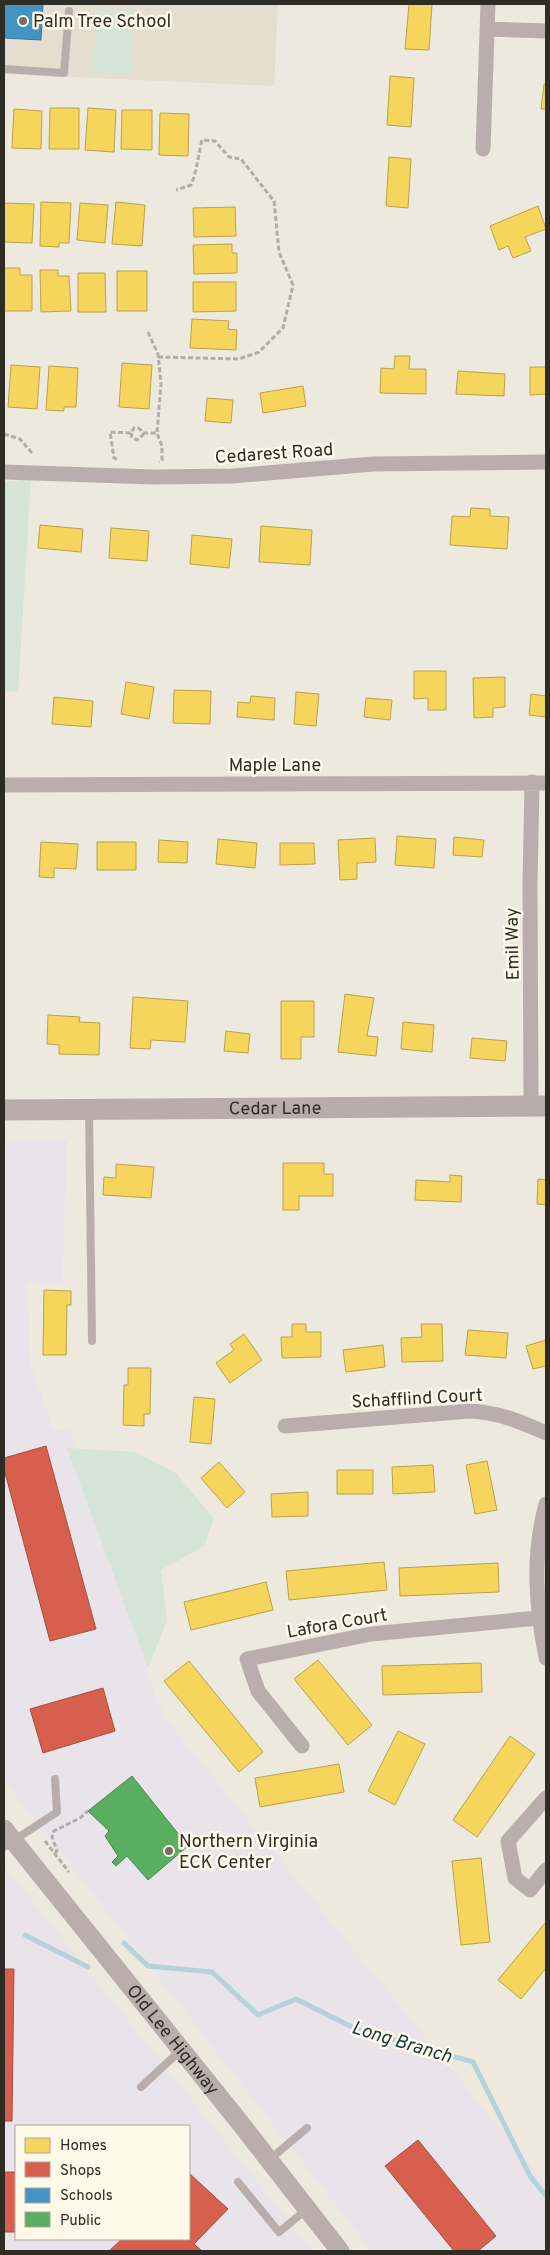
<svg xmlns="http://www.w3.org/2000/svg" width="550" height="2255" font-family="Overpass,sans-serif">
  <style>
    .commercial { fill: #e9e3ea; fill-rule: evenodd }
    .education { fill: #e5ddcd }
    .green { fill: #d4e4d6 }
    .homes { fill: #f6d55c; stroke: #baa24c }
    .shops { fill: #d6604d; stroke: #a45041 }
    .schools { fill: #4393c3; stroke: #3d7494 }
    .public { fill: #5aae61; stroke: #4d874f }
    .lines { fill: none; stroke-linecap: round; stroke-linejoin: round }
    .stream { stroke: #b6d2db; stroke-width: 5 }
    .path { stroke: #b4aca8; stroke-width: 3; stroke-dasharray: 5 2.5; stroke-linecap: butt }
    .service { stroke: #baaeac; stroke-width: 8 }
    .minor { stroke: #baaeac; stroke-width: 15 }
    .tertiary { stroke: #baaeac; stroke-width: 19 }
    .secondary { stroke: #b8adaa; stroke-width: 21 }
    .poi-dot { fill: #726e66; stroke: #fff9e9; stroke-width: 2 }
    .labels { text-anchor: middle; stroke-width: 5; stroke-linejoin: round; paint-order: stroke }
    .poi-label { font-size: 18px; fill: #2f2c25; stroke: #fff9e9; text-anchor: start }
    .street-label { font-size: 18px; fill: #2f2c25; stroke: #fff9e9 }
    .water-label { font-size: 19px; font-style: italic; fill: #123746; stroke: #fff9e9 }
  </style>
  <rect width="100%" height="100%" fill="#ede9de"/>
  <path class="commercial" d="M67,1140L62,1283H28L30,1363L53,1430H71L155,1695L168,1722L546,2185V2251H372L4,1780V1141Z
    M4,1865L313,2251H4ZM16,2126H189V2239H16Z"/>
  <path class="education" d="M4,4H278L274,86L4,74Z"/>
  <path class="green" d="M98,8L134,10L131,74L93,72Z
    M31,479L18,691L4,692V482Z
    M67,1448L135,1452L176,1473L214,1519L204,1546L161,1570L167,1621L148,1668Z"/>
  <path class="homes" d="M409,4H432L429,50L405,49Z
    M390,76L414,78L411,127L387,125Z
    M544,84H546V109H541Z
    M50,108H79V149H49Z
    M88,108L116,110L114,152L85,150Z
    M14,109L42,111L41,149L12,148Z
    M122,110H152V150L121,149Z
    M160,113L189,114L188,156L159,155Z
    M389,157L411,159L408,208L386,206Z
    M41,202L71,203L69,243H59V247L40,246Z
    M116,202L145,205L142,246L112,244Z
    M4,203L34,204L32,243L4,242Z
    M80,203L108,205L105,243L77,240Z
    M538,206L546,229L525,237L531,251L513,258L508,246L499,250L490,226Z
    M235,207L236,236L194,237L193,208Z
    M232,244V253H237V273L194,274L193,245Z
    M4,268H20V275H32V311H4Z
    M40,270H58V276H69L71,311L41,312Z
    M117,271H147V311H117Z
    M78,273H105L106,312H78Z
    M193,282H236V311L193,312Z
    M192,319L229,321L228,329L237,330L236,350L190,348Z
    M395,356H410L409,369H426V394L380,393L381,368L394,369Z
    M122,363L152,365L149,409L119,407Z
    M11,365L40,367L37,409L8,407Z
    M49,366L78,368L76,407H64V411L46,410Z
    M530,367H546V394L530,395Z
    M458,371L505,374L504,396L456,394Z
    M303,386L306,406L263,413L260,393Z
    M207,398L233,400L231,423L205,421Z
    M471,508L490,509V516L509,517L507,549L450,545L452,516L470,517Z
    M40,525L83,529L81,552L38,548Z
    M261,526L312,530L310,565L259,562Z
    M111,528L149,531L147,561L109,558Z
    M192,535L232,539L229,568L190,564Z
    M414,671H446V710H428V698L414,699Z
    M505,677V707L493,708V717L474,718L473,678Z
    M126,682L154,687L149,719L121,714Z
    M174,690L211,691L210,724L173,723Z
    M296,692L319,694L316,726L294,724Z
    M531,694L546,696V717L529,715Z
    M251,696L275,698L274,720L237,717L238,702L250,703Z
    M54,697L93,701L91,727L52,724Z
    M366,698L392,700L390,720L364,717Z
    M397,836L436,839L434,868L395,865Z
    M454,837L484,840L482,857L453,855Z
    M375,838L376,862L357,863V879L340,880L338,840Z
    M218,839L257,843L255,868L216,864Z
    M159,840L188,842L187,863L158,862Z
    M41,842L78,844L76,869L54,868V878L39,877Z
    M97,842H136V870H97Z
    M280,843H314L315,864L280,865Z
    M345,994L374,998L367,1036L378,1037L376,1056L338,1052Z
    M133,997L188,1001L185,1042L151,1040L150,1049L130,1048Z
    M281,1001H314V1037H301V1059H281Z
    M48,1015L80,1017L79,1022L100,1023L99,1055L59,1054V1045L47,1044Z
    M403,1022L434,1025L432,1052L401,1049Z
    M226,1031L250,1034L248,1053L224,1051Z
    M472,1038L507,1041L505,1061L470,1058Z
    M283,1163H324V1174H333V1196H299V1210H283Z
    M116,1164L154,1167L151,1198L103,1195L104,1177L116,1178Z
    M450,1175L462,1176L461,1202L415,1200L416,1180L450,1182Z
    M538,1179L546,1180V1205L537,1204Z
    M44,1290L71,1291V1305H67L66,1355H43Z
    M292,1324H306V1332H321V1357L282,1358L281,1337H292Z
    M421,1324H442L443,1361L402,1362L401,1338L422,1337Z
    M468,1330L508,1333L506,1358L465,1355Z
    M244,1334L262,1360L230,1383L216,1363L234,1350L230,1344Z
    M546,1340V1366L533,1369L526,1346Z
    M383,1345L385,1367L346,1372L343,1350Z
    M128,1368H151L150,1414H144V1426L123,1425L124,1385H128Z
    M194,1397L215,1399L211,1444L190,1442Z
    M487,1461L497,1510L475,1514L466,1465Z
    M219,1462L245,1492L227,1508L201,1478Z
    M433,1465L435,1492L393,1494L392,1467Z
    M337,1470H373V1494H337Z
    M308,1492V1516L272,1517L271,1494Z
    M384,1562L387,1590L289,1600L286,1571Z
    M498,1563L499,1592L400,1596L399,1568Z
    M266,1582L273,1610L191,1630L184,1602Z
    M318,1660L372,1725L348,1745L294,1679Z
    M189,1661L263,1752L239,1772L164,1681Z
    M481,1663L482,1692L383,1695L382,1666Z
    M398,1731L425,1744L395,1805L368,1791Z
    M510,1736L535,1754L477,1837L453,1820Z
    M339,1764L344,1792L260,1807L255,1778Z
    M481,1858L490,1942L461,1945L452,1861Z
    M546,1922V1968L521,1999L498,1980Z"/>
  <path class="shops" d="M46,1446L96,1629L50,1641L4,1469V1458Z
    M103,1688L115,1731L43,1753L30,1709Z
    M4,1969H14L12,2121H4Z
    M418,2140L496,2236L478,2251H454L385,2166Z
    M4,2172H16V2232H4Z
    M189,2173L228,2209L194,2244L202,2251H109L122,2239H189Z"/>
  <path class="schools" d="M4,4H43L41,40L4,38Z"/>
  <path class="public" d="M132,1776L188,1846L148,1880L127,1856L116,1866L112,1862L118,1856L105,1836L109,1831L88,1811Z"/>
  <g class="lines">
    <path class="stream" d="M25,1935L88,1967
      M124,1943L148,1966L212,1972L258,2015L296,1999L356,2029L473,2062L530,2176L546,2196"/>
    <path class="path" d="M148,332L158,354L161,384L157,433
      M158,357L239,359L259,352L283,328L293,285L279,252L274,201L241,159L229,157L215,141L202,140C198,156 197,171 191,185L176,190
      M143,433H157L162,446V460L159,462
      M4,434L20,439L32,453
      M117,459L114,458L110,432L131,433L134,428H138L141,430L143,435L137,440L132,437L131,433
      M45,1841L69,1872
      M55,1853L57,1851L52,1837L54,1831L80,1818L88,1811"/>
    <path class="service" d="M4,69L64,73L69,11
      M89,1111L92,1341
      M4,1847L57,1812L55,1779
      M141,2087L181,2050
      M269,2160L307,2128
      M238,2182L279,2232L306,2210"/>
    <path class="minor" d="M487,29L546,31
      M483,149L488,4
      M4,472L153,477L232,476L373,464L546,462
      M4,785L546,783
      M531,1106L530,884L532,782
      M285,1426L470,1411C498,1412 521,1422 546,1433
      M546,1504C532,1555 536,1607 546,1658
      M302,1746L258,1691L247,1659L371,1634L538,1618
      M546,1798L508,1841L515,1878L530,1890L546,1870"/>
    <path class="tertiary" id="s1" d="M4,1829L241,2124L340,2251"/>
    <path class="secondary" id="s2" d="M4,1110L546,1106"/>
  </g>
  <g class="poi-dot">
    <circle cx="23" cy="21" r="5"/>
    <circle cx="169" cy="1851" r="5"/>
  </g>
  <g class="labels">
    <g class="poi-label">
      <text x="33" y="27">Palm Tree School</text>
      <text x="179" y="1847">Northern Virginia<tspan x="179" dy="21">ECK Center</tspan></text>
    </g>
    <g class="street-label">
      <text transform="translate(274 453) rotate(-4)" y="6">Cedarest Road</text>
      <text x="275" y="771">Maple Lane</text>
      <text transform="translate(512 944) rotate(-91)" y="6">Emil Way</text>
      <text dy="6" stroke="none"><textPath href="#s2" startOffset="271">Cedar Lane</textPath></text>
      <text transform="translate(417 1398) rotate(-3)" y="6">Schafflind Court</text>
      <text transform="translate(337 1623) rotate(-10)" y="6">Lafora Court</text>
      <text dy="6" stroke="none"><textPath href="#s1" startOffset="270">Old Lee Highway</textPath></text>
    </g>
    <g class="water-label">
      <text transform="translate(402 2041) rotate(17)" y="7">Long Branch</text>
    </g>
  </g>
  <rect width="550" height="2255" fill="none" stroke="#2f2c25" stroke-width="10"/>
  <rect x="15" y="2125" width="175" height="115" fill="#fff9e9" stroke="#aca79b"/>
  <rect x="25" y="2138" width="25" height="15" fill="#f6d55c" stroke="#aca79b"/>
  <text x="60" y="2150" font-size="15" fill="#2f2c25">Homes</text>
  <rect x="25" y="2162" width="25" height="15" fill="#d6604d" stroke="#aca79b"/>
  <text x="60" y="2175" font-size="15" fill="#2f2c25">Shops</text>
  <rect x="25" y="2188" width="25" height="15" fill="#4393c3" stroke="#aca79b"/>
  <text x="60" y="2200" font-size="15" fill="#2f2c25">Schools</text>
  <rect x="25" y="2212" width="25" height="15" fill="#5aae61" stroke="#aca79b"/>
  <text x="60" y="2225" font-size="15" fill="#2f2c25">Public</text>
</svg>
